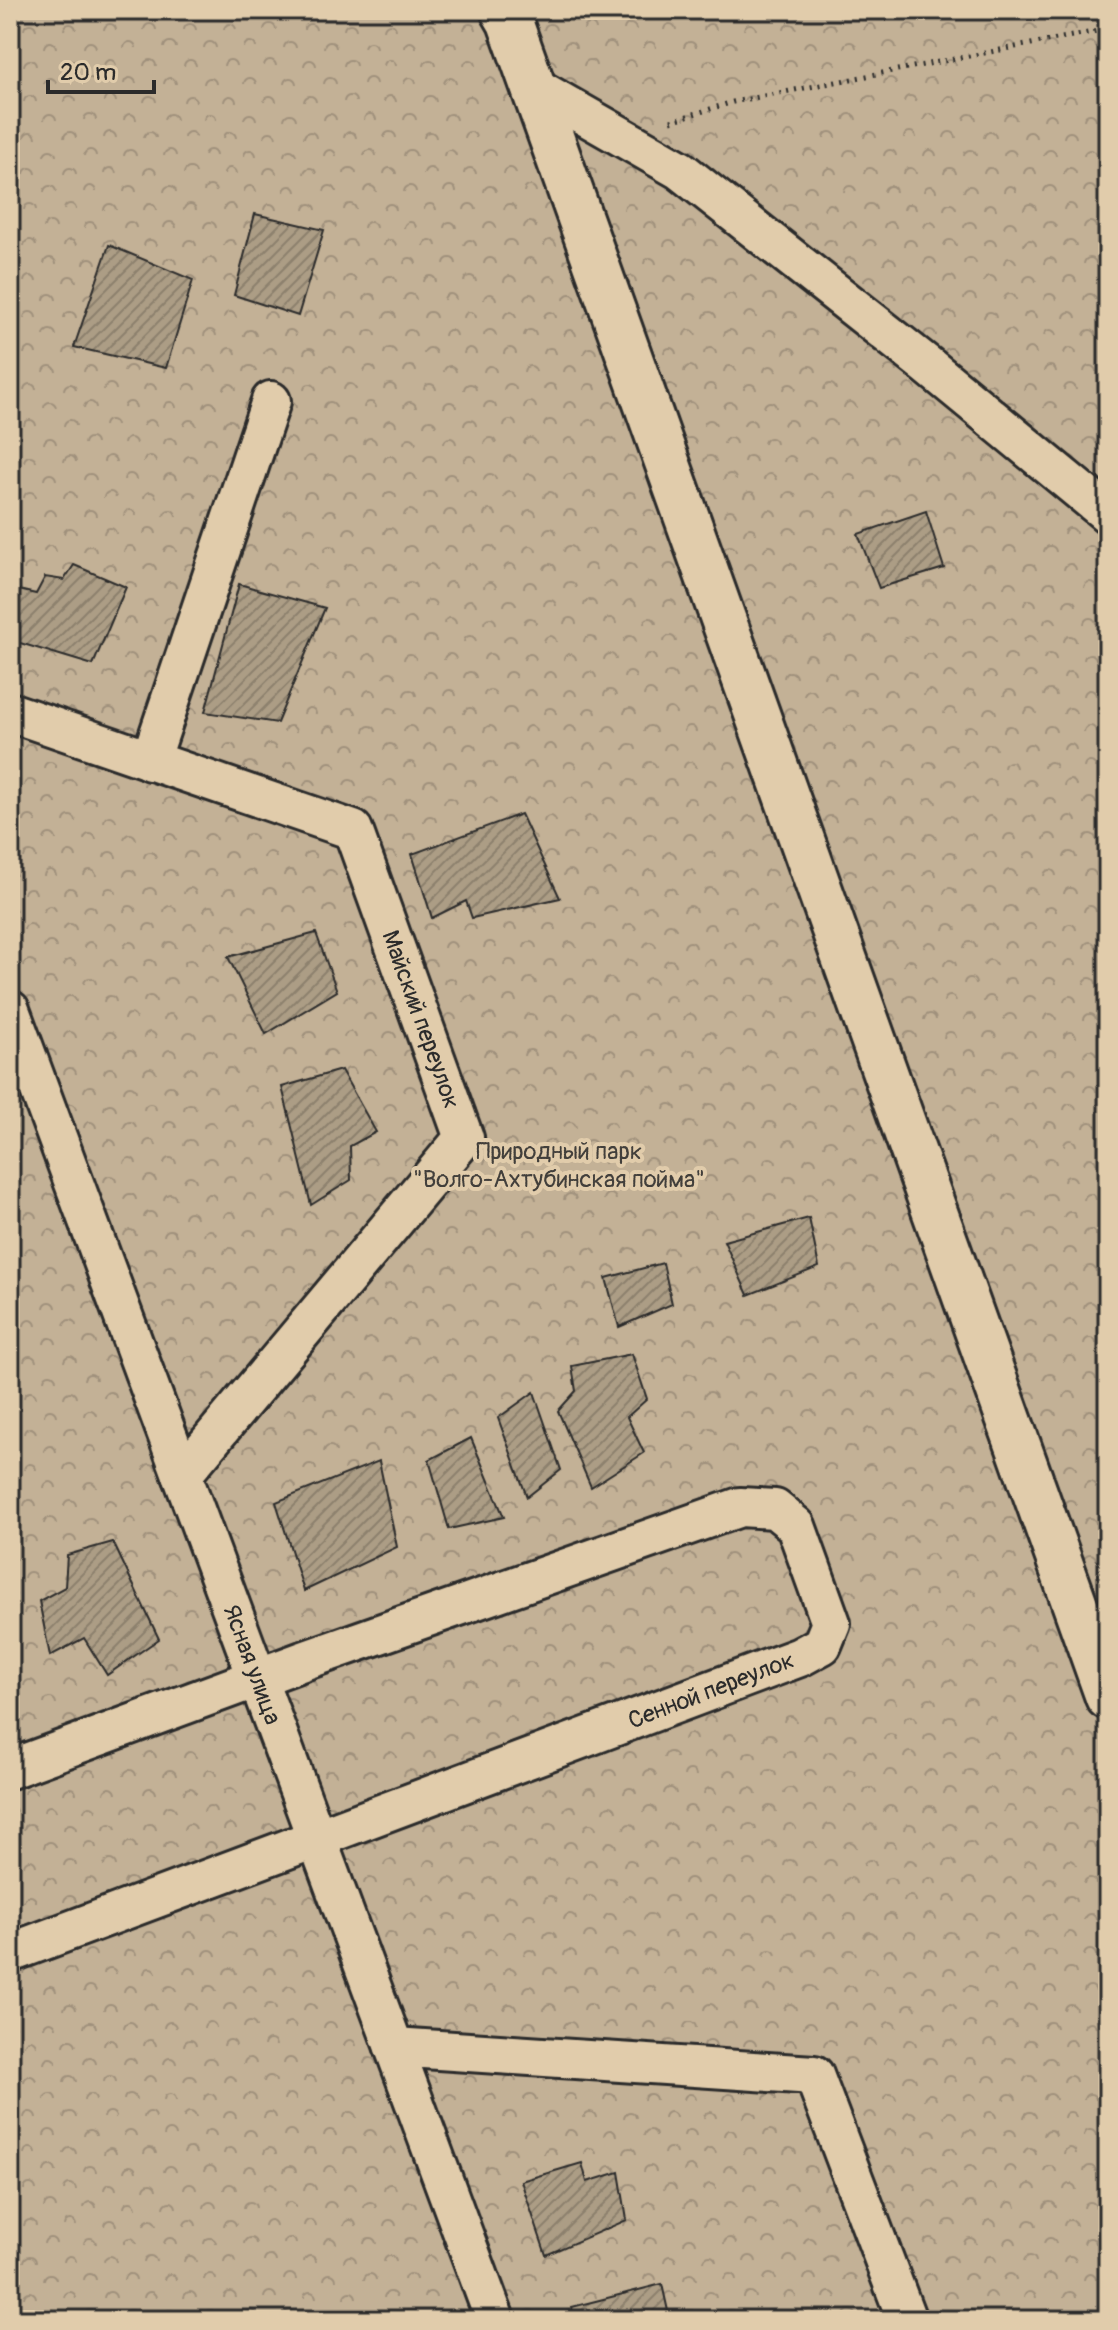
<svg xmlns="http://www.w3.org/2000/svg" width="1118" height="2330" font-family="Pangolin,sans-serif">
  <style>
    .forest { fill: url(#forest-crowns); stroke: #776e60; stroke-width: 2 }
    .building { fill: url(#building-hatch); stroke: #2b2b2b; stroke-width: 2 }
    .lines { fill: none; stroke-linecap: round; stroke-linejoin: round }
    .street-casing { stroke: #2b2b2b; stroke-width: 44 }
    .secondary-casing { stroke: #2b2b2b; stroke-width: 50 }
    .path { stroke: #2b2b2b; stroke-width: 5; stroke-dasharray: 2 6; stroke-linecap: butt }
    .street { stroke: #e1ccab; stroke-width: 38 }
    .secondary { stroke: #e1ccab; stroke-width: 44 }
    .labels { text-anchor: middle; stroke-width: 8; stroke-linejoin: round; paint-order: stroke }
    .street-label { font-size: 24px; fill: #2b2b2b; stroke: #e1ccab }
    .park-label { font-size: 24px; fill: #423f3b; stroke: #e1ccab }
  </style>
  <defs>
    <pattern id="forest-crowns" width="20" height="18" patternUnits="userSpaceOnUse" patternTransform="scale(2)"><rect width="20" height="18" fill="#c3b196"/><path d="M2 6a3 3 0 1 1 6 0M12 15a3 3 0 1 1 6 0" fill="none" stroke="#9f907b"/></pattern>
    <pattern id="building-hatch" width="6" height="6" patternUnits="userSpaceOnUse" patternTransform="scale(2)"><rect width="6" height="6" fill="#ac9d85"/><path d="M-1 1l2-2M0 6l6-6M5 7l2-2" fill="none" stroke="#8c806d"/></pattern>
  </defs>
  <rect width="100%" height="100%" fill="#e1ccab"/>
  <filter id="ink" filterUnits="userSpaceOnUse"><feTurbulence type="fractalNoise" baseFrequency=".0125" numOctaves="2"/><feDisplacementMap in="SourceGraphic" scale="16" xChannelSelector="R" yChannelSelector="G"/><feConvolveMatrix kernelMatrix="1 2 1 2 8 2 1 2 1" color-interpolation-filters="sRGB"/></filter>
  <g filter="url(#ink)">
    <path class="forest" d="M10,10H1108V2320H10Z"/>
    <path class="building" d="M255,214L324,230L298,316L234,295Z
      M109,245L193,280L166,368L74,347Z
      M926,511L944,568L879,588L858,534Z
      M74,565L126,587L93,665L10,640V588L36,594L45,577L64,580Z
      M239,584L325,608L277,723L205,712Z
      M521,814L560,898L472,918L466,901L432,918L412,854Z
      M316,933L337,991L266,1034L228,957Z
      M341,1070L376,1132L350,1146L351,1180L311,1205L282,1087Z
      M809,1218L819,1267L748,1295L724,1241Z
      M663,1263L672,1304L619,1327L606,1278Z
      M632,1354L647,1399L627,1417L644,1453L591,1487L558,1411L576,1391L572,1366Z
      M534,1392L561,1470L527,1497L498,1418Z
      M471,1438L504,1517L449,1529L429,1460Z
      M379,1461L397,1547L304,1591L276,1502Z
      M113,1542L159,1639L107,1675L84,1638L50,1656L39,1601L65,1587L67,1555Z
      M582,2163L587,2182L619,2172L627,2220L546,2255L521,2181Z
      M662,2284L670,2320H574L572,2307Z"/>
    <g class="lines">
      <defs>
        <g id="street">
          <path d="M533,86L680,170L927,365L1108,514"/>
          <path id="s1" d="M10,712L353,830L464,1138L182,1475"/>
          <path d="M150,761L271,401"/>
          <path id="s2" d="M10,1010L495,2320"/>
          <path d="M10,1769L303,1661L740,1507L775,1509L796,1526L831,1623L822,1645L800,1657L10,1953"/>
          <path d="M394,2047L814,2075L907,2320"/>
        </g>
        <path id="secondary" d="M503,10L510,22L1108,1697"/>
      </defs>
      <use href="#street" class="street-casing"/>
      <use href="#secondary" class="secondary-casing"/>
      <path class="path" d="M671,121L733,102L1108,29"/>
      <use href="#street" class="street"/>
      <use href="#secondary" class="secondary"/>
    </g>
  </g>
  <g class="labels">
    <g class="street-label">
      <text dy="8" stroke="none"><textPath href="#s1" startOffset="564">Майский переулок</textPath></text>
      <text dy="8" stroke="none"><textPath href="#s2" startOffset="698">Ясная улица</textPath></text>
      <text transform="translate(711 1690) rotate(-21)" y="8">Сенной переулок</text>
    </g>
    <g class="park-label">
      <text x="559" y="1159">Природный парк<tspan x="559" dy="28">"Волго-Ахтубинская пойма"</tspan></text>
    </g>
  </g>
  <rect width="1118" height="2330" fill="none" stroke="#e1ccab" stroke-width="40"/>
  <rect x="20" y="20" width="1078" height="2290" fill="none" stroke="#2b2b2b" stroke-width="3" filter="url(#ink)"/>
  <path d="M48 80v12h106v-12" fill="none" stroke="#2b2b2b" stroke-width="4"/>
  <text x="60" y="80" font-size="24" fill="#2b2b2b" stroke="#e1ccab" stroke-width="6" paint-order="stroke">20 m</text>
</svg>
